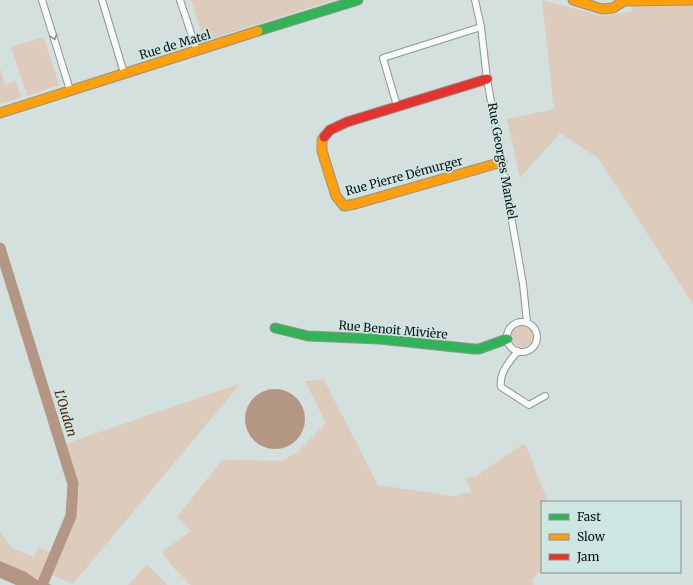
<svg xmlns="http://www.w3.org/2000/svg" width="693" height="585" font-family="Merriweather,serif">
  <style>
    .green { fill: #ddcbbc }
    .water { fill: #b49684 }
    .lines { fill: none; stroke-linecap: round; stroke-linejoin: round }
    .river { stroke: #b49684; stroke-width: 11 }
    .street-casing { stroke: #8d9695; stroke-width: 8 }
    .fast-casing { stroke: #8d9695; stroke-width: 11 }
    .slow-casing { stroke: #8d9695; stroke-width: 11 }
    .jam-casing { stroke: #8d9695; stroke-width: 11 }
    .street { stroke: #f9fafa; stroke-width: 6 }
    .fast { stroke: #30b455; stroke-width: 9 }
    .slow { stroke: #ff9f0a; stroke-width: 9 }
    .jam { stroke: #e5322d; stroke-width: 9 }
    .oneway { stroke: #8e9292 }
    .labels { text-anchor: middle; stroke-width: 3.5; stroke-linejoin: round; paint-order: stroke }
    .street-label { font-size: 12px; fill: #0b1412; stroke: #cee6e1 }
    .water-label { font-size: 13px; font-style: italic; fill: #532605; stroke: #cee6e1 }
  </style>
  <rect width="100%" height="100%" fill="#d4e0de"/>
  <path class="green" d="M191,0H334L204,41Z
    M542,0L602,16L632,11L631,0H693V304L598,158L560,133L520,178L507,119L554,109Z
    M44,37L59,85L27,96L11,47Z
    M0,68L5,84L16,81L21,97L0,104Z
    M512 336a11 11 0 1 1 22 0a11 11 0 1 1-22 0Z
    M324,380L378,485L459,497L460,493H472L465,478L476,476L525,443L548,502H542V570L532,579L533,585H191L188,583L173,567L162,552L191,531L177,517L222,460L282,461L297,452L326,423L305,381Z
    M239,384L236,389L73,584L52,575L75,516L79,486L65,444Z
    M0,532L12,548L34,557L38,548L50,552L39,581L26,572L0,561Z
    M147,565L167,584V585H128Z"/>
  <path class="water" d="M245 419a30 30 0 1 1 60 0a30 30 0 1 1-60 0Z
    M0,561L26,572L39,581L52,585H16L0,578Z"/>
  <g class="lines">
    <path class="river" d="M0,248L73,484L71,516L42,585"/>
    <defs>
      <path id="street" d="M42,0L70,90
        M102,0L124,73
        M180,0L197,51
        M475,0L481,27L487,79L523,284L527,322
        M397,106L383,58L481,27
        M507 337a15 15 0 1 1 30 0a15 15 0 1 1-30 0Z
        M518,351C509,362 499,372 501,387L529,405L545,396"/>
      <path id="fast" d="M258,31L358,0
        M275,328L308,336L379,339L474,349H479L507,339"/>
      <path id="slow" d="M573,0L602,9L613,8L624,1L693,0
        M0,113L258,31
        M324,137L322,140V151L336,196L344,206L355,204L502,162"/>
      <path id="jam" d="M324,137L330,130L347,122L487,79"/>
    </defs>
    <use href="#street" class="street-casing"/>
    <use href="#fast" class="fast-casing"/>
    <use href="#slow" class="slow-casing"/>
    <use href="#jam" class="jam-casing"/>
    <use href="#street" class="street"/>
    <use href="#fast" class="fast"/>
    <use href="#slow" class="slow"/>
    <use href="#jam" class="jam"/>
  </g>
  <defs><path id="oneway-chevron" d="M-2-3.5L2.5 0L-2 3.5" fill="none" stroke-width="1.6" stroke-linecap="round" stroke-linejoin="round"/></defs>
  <use class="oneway" href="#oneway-chevron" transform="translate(54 37) rotate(73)"/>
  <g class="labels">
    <g class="street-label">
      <text transform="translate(175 45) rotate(-17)" y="4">Rue de Matel</text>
      <text transform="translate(502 161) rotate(80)" y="4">Rue Georges Mandel</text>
      <text transform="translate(404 176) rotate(-15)" y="4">Rue Pierre Démurger</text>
      <text transform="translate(393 330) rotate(5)" y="4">Rue Benoit Mivière</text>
    </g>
    <g class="water-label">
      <text transform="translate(66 413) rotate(73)" y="5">L'Oudan</text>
    </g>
  </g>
  <rect x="541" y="501" width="140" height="72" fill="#cee6e1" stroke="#80928e"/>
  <rect x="549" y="514" width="20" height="6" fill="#30b455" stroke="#80928e"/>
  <text x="577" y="521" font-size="12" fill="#0b1412">Fast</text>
  <rect x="549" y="534" width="20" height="6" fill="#ff9f0a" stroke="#80928e"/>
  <text x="577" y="541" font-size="12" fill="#0b1412">Slow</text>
  <rect x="549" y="554" width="20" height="6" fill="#e5322d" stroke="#80928e"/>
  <text x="577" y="561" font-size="12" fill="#0b1412">Jam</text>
</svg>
